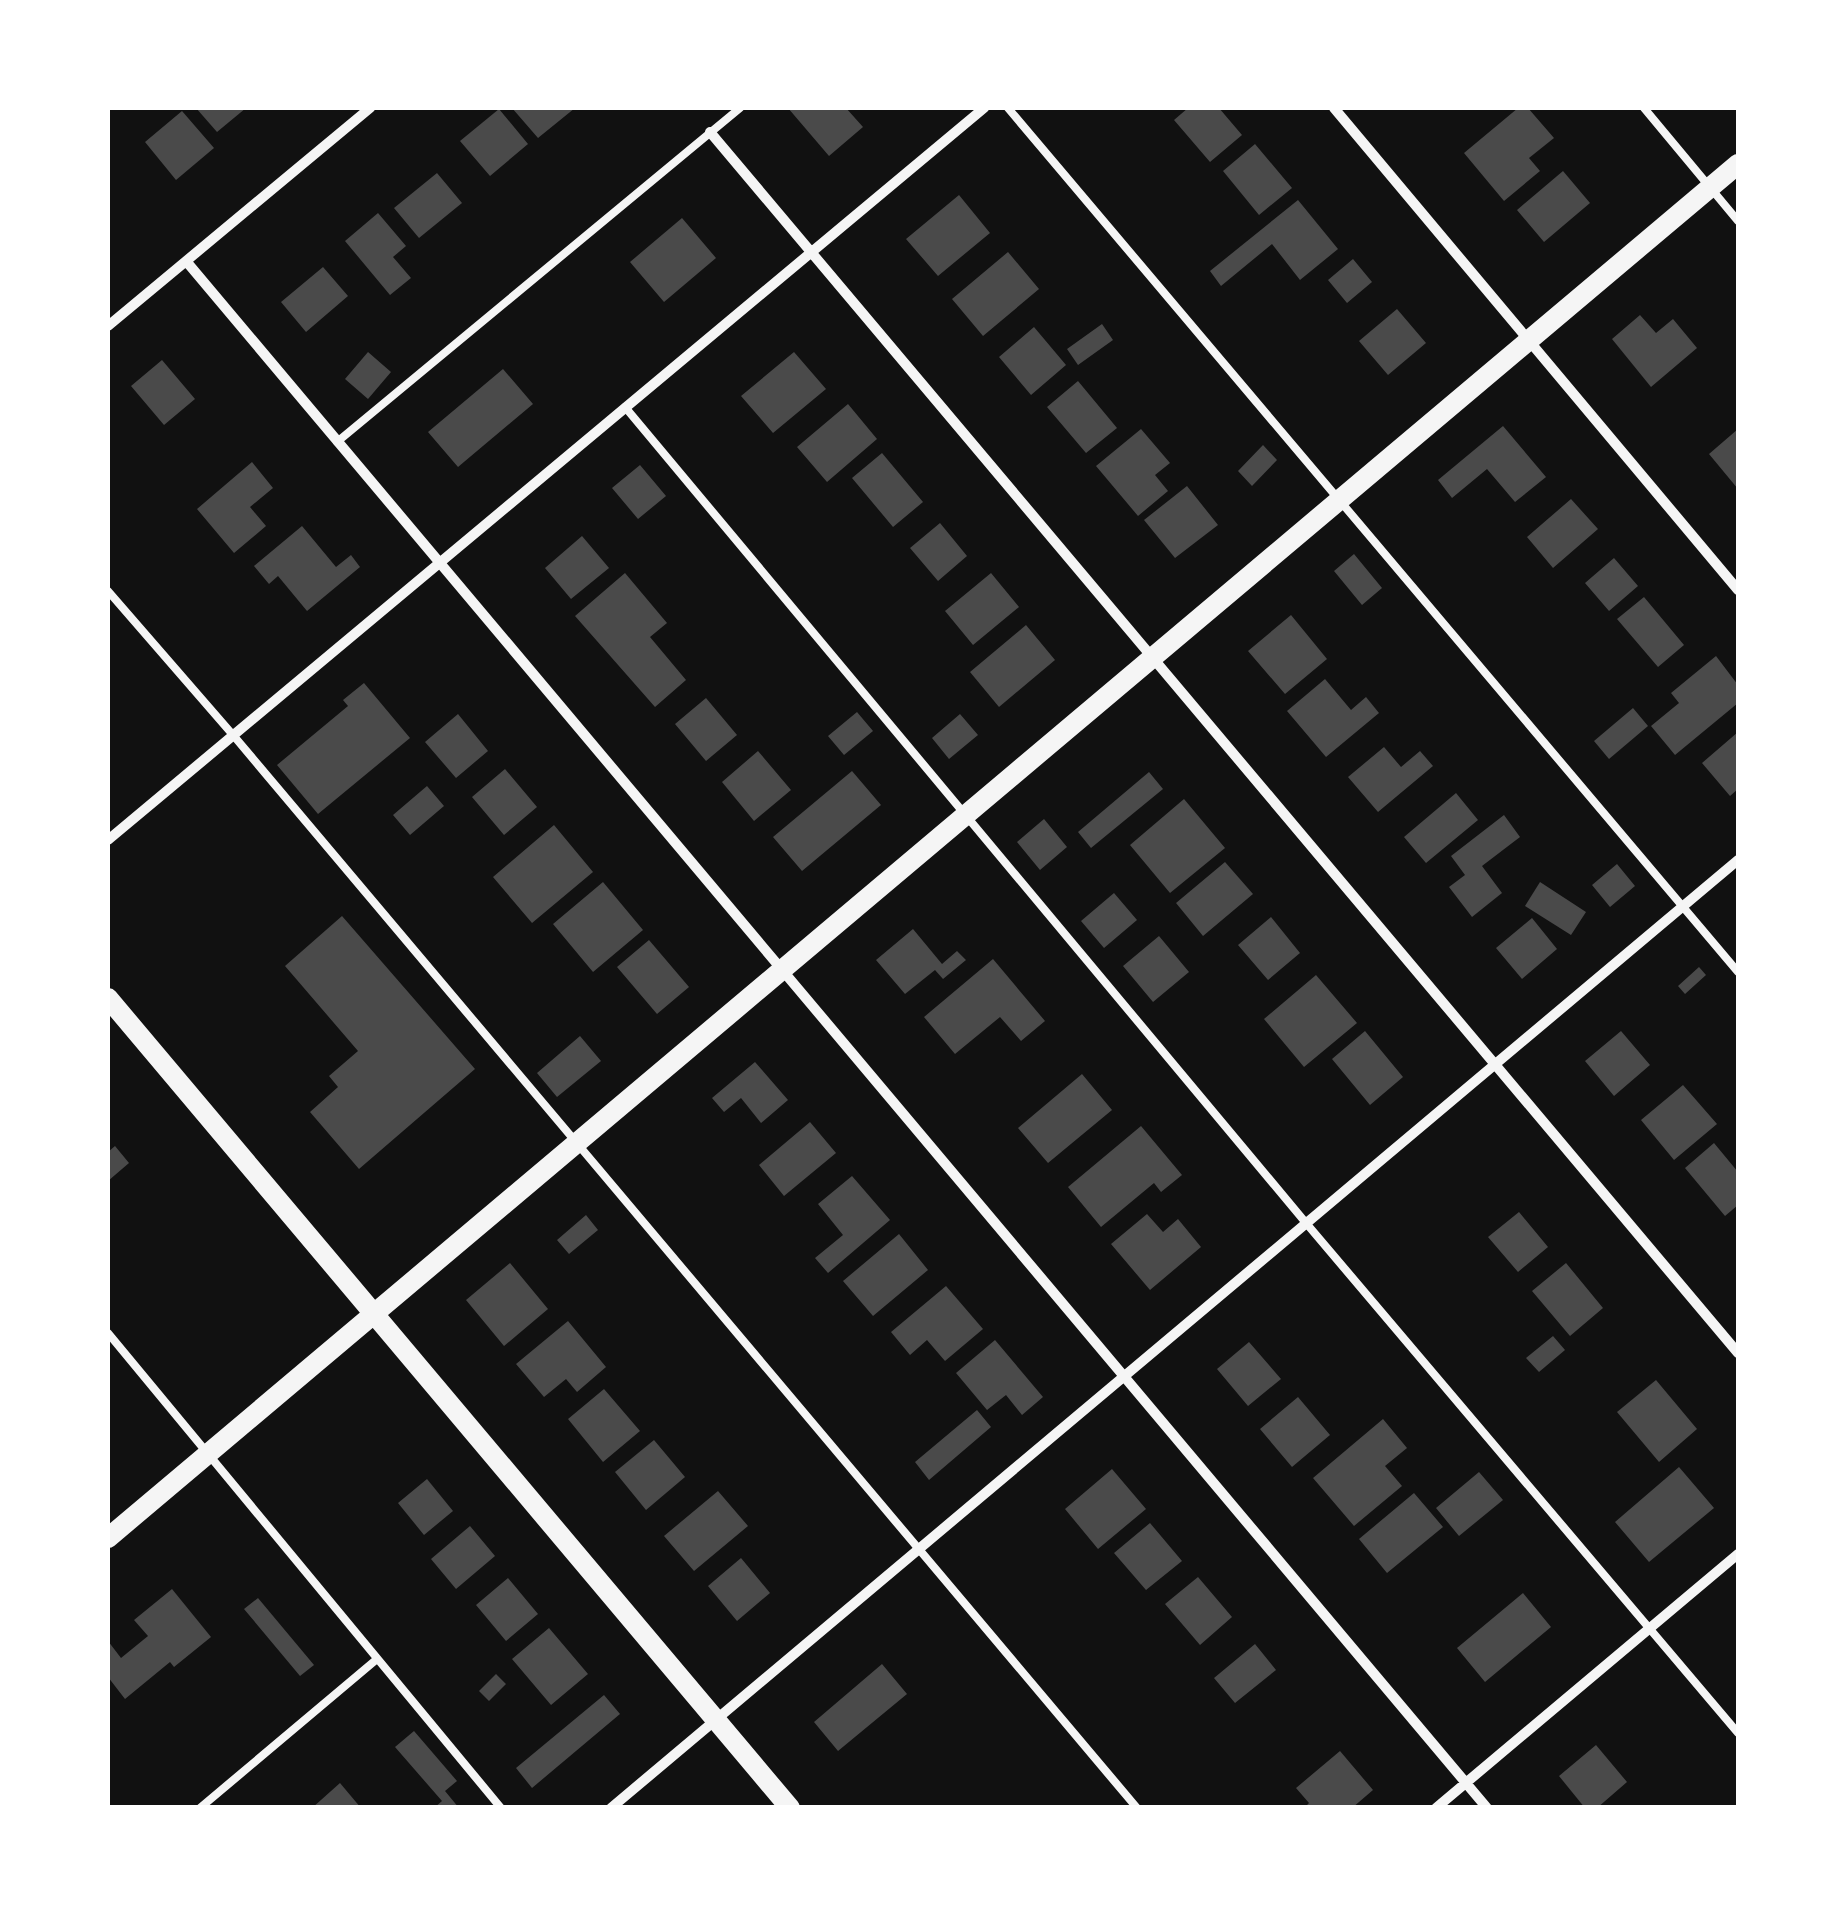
<svg xmlns="http://www.w3.org/2000/svg" width="1846" height="1915" font-family="'Exo 2',sans-serif">
  <style>
    .building { fill: #4a4a4a }
    .lines { fill: none; stroke-linecap: round; stroke-linejoin: round }
    .service { stroke: #f5f5f5; stroke-width: 8 }
    .minor { stroke: #f5f5f5; stroke-width: 10 }
    .secondary { stroke: #f5f5f5; stroke-width: 20 }
  </style>
  <rect width="100%" height="100%" fill="#111"/>
  <path class="building" d="M196,108H246L217,132Z
    M512,108H575L538,138Z
    M788,108H846L863,127L829,156Z
    M1188,108H1219L1242,135L1210,162L1174,120Z
    M1518,108H1528L1554,138L1529,158L1540,171L1504,201L1464,153Z
    M499,109L528,144L490,176L460,141Z
    M182,111L214,148L176,180L145,142Z
    M1255,144L1292,188L1259,215L1223,171Z
    M1563,171L1590,203L1544,242L1517,210Z
    M437,173L462,203L419,238L394,208Z
    M959,195L990,233L938,276L906,239Z
    M1298,200L1338,249L1300,280L1272,244L1221,286L1210,271Z
    M378,213L406,246L393,257L411,278L390,295L345,241Z
    M682,218L716,258L664,302L630,262Z
    M1008,252L1039,289L983,336L952,299Z
    M1353,259L1372,282L1347,303L1328,280Z
    M323,267L348,296L306,332L281,302Z
    M1397,309L1426,343L1388,375L1359,341Z
    M1640,315L1656,333L1673,319L1697,348L1651,387L1612,339Z
    M1102,324L1113,340L1078,365L1067,349Z
    M1034,327L1066,365L1031,395L999,357Z
    M368,352L391,372L368,399L345,379Z
    M794,352L826,389L773,433L741,396Z
    M162,360L195,399L164,425L131,386Z
    M503,369L533,404L458,467L428,432Z
    M1078,381L1117,428L1086,453L1047,407Z
    M848,404L877,439L827,482L797,447Z
    M1503,426L1546,477L1515,502L1487,469L1452,498L1438,480Z
    M1141,429L1170,463L1155,475L1168,491L1138,516L1096,466Z
    M1738,429V489L1709,454Z
    M1263,445L1277,460L1252,486L1238,471Z
    M882,453L923,502L893,527L852,478Z
    M252,462L273,488L250,507L266,526L234,553L197,509Z
    M640,465L666,496L638,519L612,488Z
    M1187,486L1218,525L1175,558L1144,520Z
    M1571,499L1598,529L1553,568L1527,537Z
    M940,523L967,556L938,581L910,548Z
    M302,526L336,567L351,555L360,567L307,611L278,576L269,584L254,566Z
    M582,536L609,568L571,599L545,568Z
    M1354,554L1382,588L1362,605L1334,571Z
    M1614,558L1638,586L1609,611L1585,583Z
    M625,573L667,623L650,637L686,680L655,707L575,616Z
    M991,573L1019,607L973,645L945,611Z
    M1644,597L1684,645L1658,667L1617,619Z
    M1291,615L1327,659L1285,694L1248,651Z
    M1026,625L1055,660L999,707L970,672Z
    M1716,656L1738,685V703L1675,755L1651,726L1679,703L1671,693Z
    M1325,679L1351,710L1366,697L1379,713L1326,757L1287,711Z
    M364,683L410,738L318,814L277,765L348,706L343,700Z
    M706,698L737,735L706,761L675,724Z
    M1633,708L1648,726L1609,759L1594,741Z
    M857,712L873,731L844,755L828,736Z
    M458,714L488,751L456,778L425,742Z
    M960,714L978,735L949,759L932,738Z
    M1738,732V789L1730,796L1702,763Z
    M1384,747L1401,767L1420,751L1433,766L1378,812L1348,777Z
    M758,751L791,790L754,821L722,782Z
    M505,769L537,807L504,835L472,797Z
    M852,771L881,805L802,871L773,837Z
    M1149,772L1163,789L1091,848L1078,832Z
    M427,786L444,806L410,835L393,815Z
    M1456,793L1478,820L1426,863L1404,837Z
    M1184,799L1225,848L1170,893L1130,845Z
    M1504,815L1520,837L1482,866L1502,893L1472,917L1449,887L1465,875L1451,856Z
    M1044,819L1067,847L1040,870L1017,842Z
    M554,825L593,872L532,923L493,877Z
    M1225,862L1253,894L1203,936L1176,903Z
    M1617,864L1635,886L1610,907L1592,885Z
    M603,882L643,930L593,972L553,924Z
    M1540,882L1586,912L1571,935L1525,906Z
    M1114,893L1137,920L1104,948L1081,921Z
    M342,916L475,1069L359,1169L310,1112L338,1087L329,1076L358,1051L285,966Z
    M1271,917L1300,953L1268,980L1238,945Z
    M1532,918L1557,949L1522,979L1496,948Z
    M913,929L942,964L957,951L966,960L943,979L935,970L905,994L876,960Z
    M1159,936L1189,972L1153,1002L1123,966Z
    M649,940L689,987L657,1014L617,967Z
    M993,959L1045,1021L1021,1041L1000,1017L955,1054L924,1017Z
    M1699,967L1706,975L1685,994L1678,986Z
    M1316,975L1357,1023L1304,1067L1264,1019Z
    M1365,1031L1403,1077L1370,1105L1332,1059Z
    M1621,1031L1650,1065L1614,1096L1585,1061Z
    M580,1036L601,1061L557,1097L537,1073Z
    M755,1062L788,1100L761,1123L741,1098L724,1112L712,1098Z
    M1082,1074L1112,1110L1048,1163L1018,1128Z
    M1683,1085L1717,1124L1674,1160L1641,1120Z
    M810,1122L836,1153L784,1196L759,1165Z
    M1141,1126L1182,1175L1161,1192L1154,1183L1101,1227L1068,1187Z
    M1714,1143L1738,1172V1205L1725,1216L1685,1168Z
    M115,1146L129,1163L108,1181V1152Z
    M852,1176L890,1220L828,1273L815,1258L843,1235L818,1204Z
    M1519,1212L1548,1247L1518,1272L1488,1237Z
    M1147,1214L1163,1232L1178,1219L1201,1247L1150,1290L1111,1244Z
    M586,1215L598,1230L569,1254L557,1240Z
    M899,1234L928,1270L873,1316L843,1281Z
    M510,1263L548,1309L504,1346L466,1300Z
    M1566,1263L1603,1308L1570,1336L1532,1291Z
    M946,1286L983,1329L945,1361L927,1340L910,1355L891,1332Z
    M568,1321L606,1367L577,1392L566,1379L544,1397L516,1364Z
    M1553,1336L1565,1350L1539,1372L1526,1358Z
    M995,1340L1043,1397L1022,1415L1006,1395L987,1410L956,1373Z
    M1249,1342L1281,1379L1248,1406L1217,1369Z
    M1656,1380L1697,1429L1659,1462L1617,1412Z
    M604,1389L640,1431L603,1462L568,1419Z
    M1298,1397L1330,1435L1292,1467L1260,1429Z
    M977,1410L991,1427L929,1480L915,1462Z
    M1383,1419L1407,1448L1385,1466L1402,1486L1354,1526L1313,1478Z
    M654,1440L685,1477L646,1510L615,1472Z
    M1679,1467L1714,1508L1649,1562L1615,1522Z
    M1112,1469L1146,1509L1098,1549L1065,1509Z
    M1479,1472L1503,1500L1459,1536L1436,1508Z
    M427,1479L453,1511L424,1535L398,1503Z
    M718,1491L748,1526L694,1571L664,1536Z
    M1414,1493L1443,1527L1387,1573L1359,1539Z
    M1150,1523L1182,1561L1146,1590L1114,1553Z
    M470,1526L495,1556L456,1589L431,1559Z
    M741,1558L770,1593L737,1621L708,1586Z
    M1198,1577L1232,1617L1200,1645L1165,1604Z
    M508,1578L538,1614L506,1641L476,1605Z
    M172,1589L211,1637L174,1667L170,1662L125,1699L108,1677V1641L121,1658L148,1636L134,1620Z
    M1523,1593L1551,1627L1485,1682L1457,1648Z
    M258,1598L314,1665L300,1676L244,1609Z
    M549,1628L588,1674L551,1705L512,1659Z
    M1255,1644L1276,1670L1235,1703L1214,1678Z
    M882,1664L907,1694L838,1751L814,1722Z
    M496,1674L506,1684L489,1701L479,1691Z
    M604,1695L620,1714L532,1788L516,1768Z
    M414,1731L457,1781L445,1791L459,1808H434L442,1801L395,1747Z
    M1596,1745L1627,1782L1597,1808H1585L1559,1776Z
    M1340,1751L1373,1790L1352,1808H1304L1309,1803L1296,1788Z
    M340,1783L361,1808H312Z"/>
  <g class="lines">
    <path class="service" d="M1008,108L1738,972
      M1644,108L1738,221
      M625,407L1306,1223L1738,1733
      M337,442L740,108
      M108,591L233,735L1137,1808
      M108,1333L501,1808
      M200,1808L377,1659"/>
    <path class="minor" d="M1334,108L1738,590
      M710,132L1738,1353
      M186,261L1487,1808
      M108,326L370,108
      M108,840L984,108
      M611,1808L1738,860
      M1436,1808L1738,1554"/>
    <path class="secondary" d="M108,998L790,1808
      M108,1538L1738,164"/>
  </g>
  <rect width="1846" height="1915" fill="none" stroke="#ffffff" stroke-width="220"/>
</svg>
